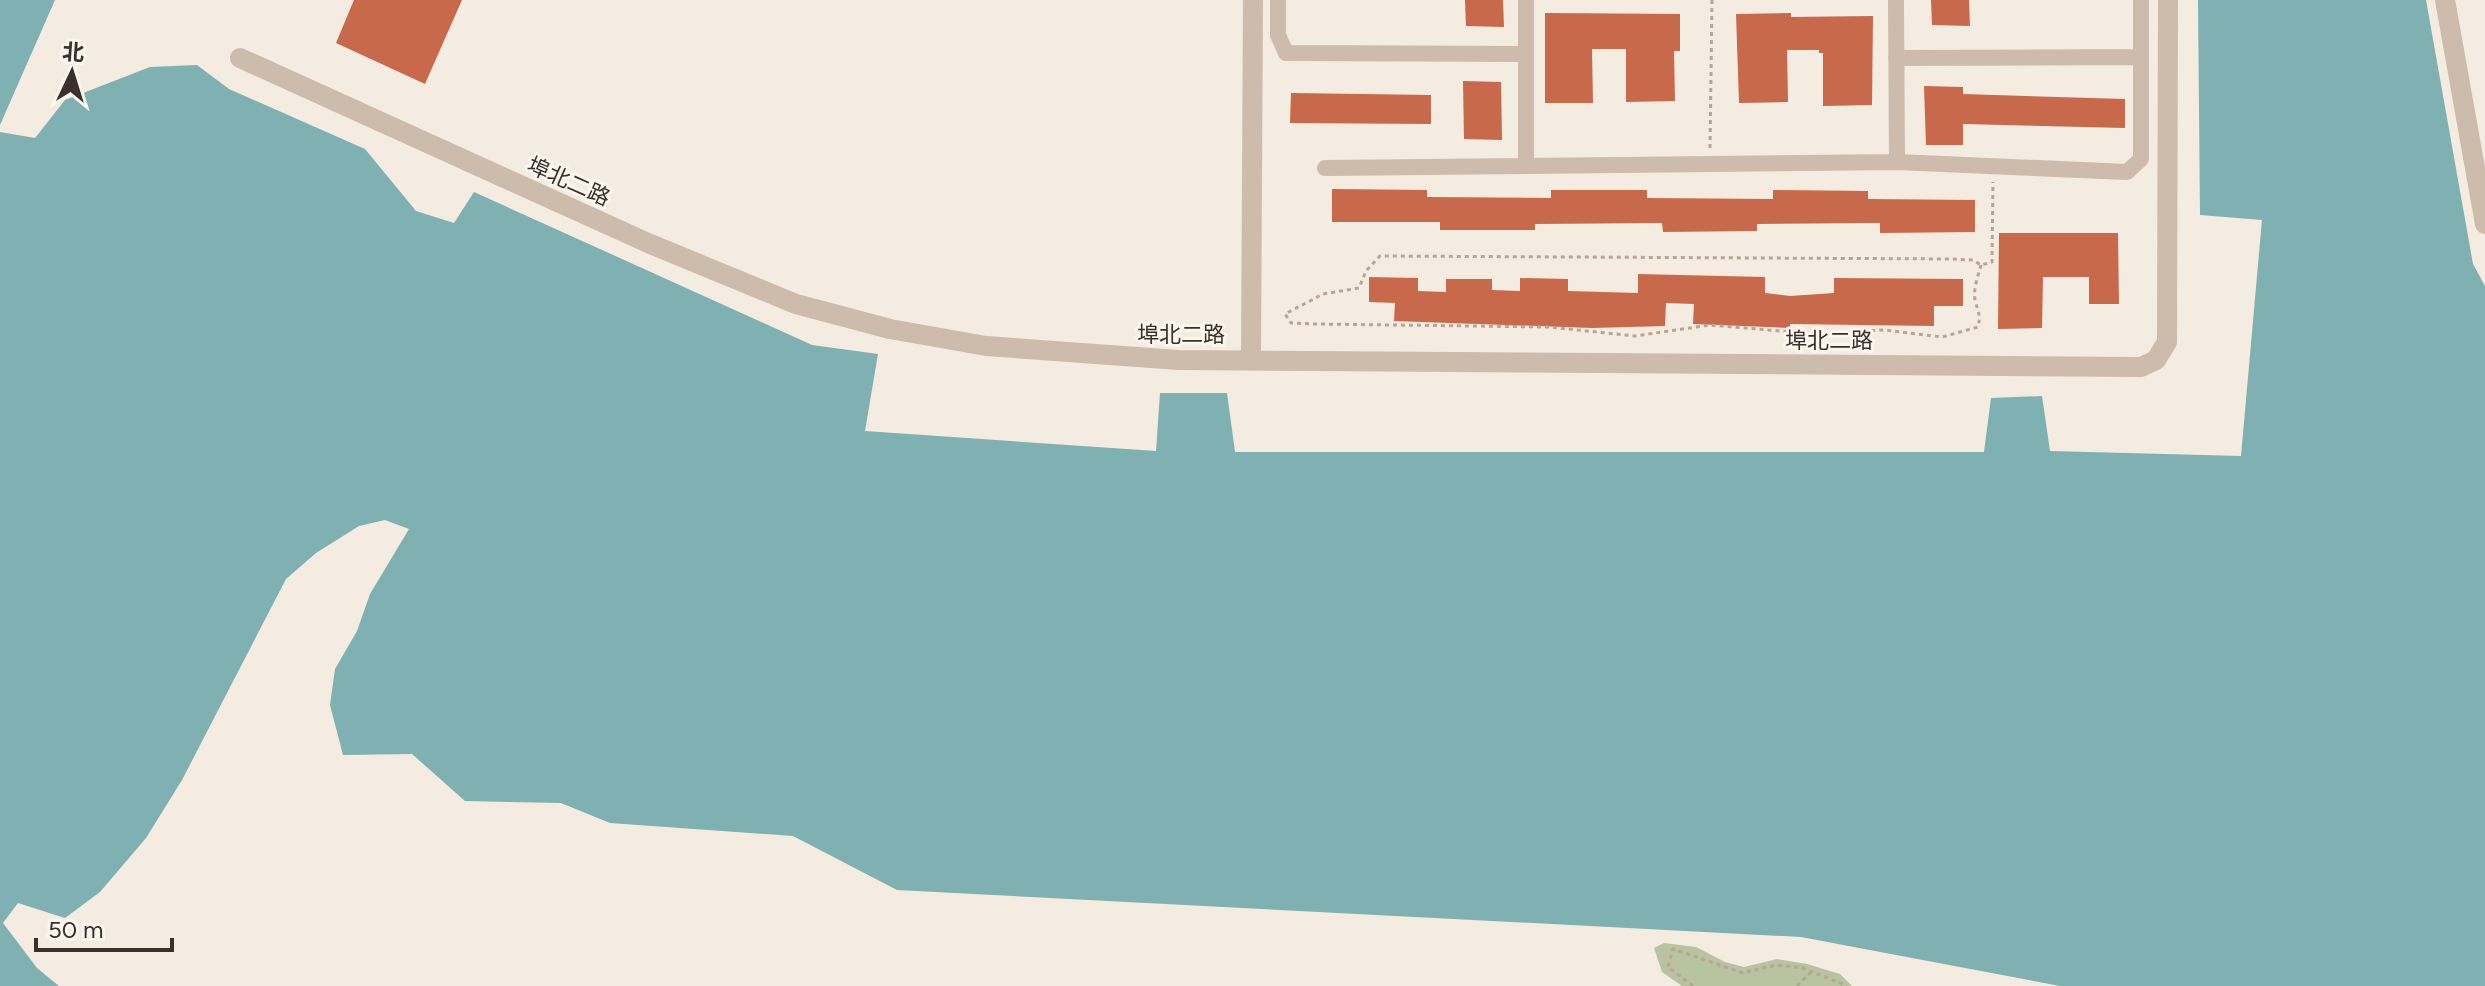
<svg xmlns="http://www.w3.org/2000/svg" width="2485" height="986" font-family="Figtree,'Noto Sans SC',sans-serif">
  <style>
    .green { fill: #b8c4a0 }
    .water { fill: #7fb0b2 }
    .building { fill: #c8694b }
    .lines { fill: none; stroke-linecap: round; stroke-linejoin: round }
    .path { stroke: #b9a596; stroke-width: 3; stroke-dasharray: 4 4; stroke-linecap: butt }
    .minor { stroke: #cdbbac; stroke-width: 16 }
    .tertiary { stroke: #cdbbac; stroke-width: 20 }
    .labels { text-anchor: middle; stroke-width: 6; stroke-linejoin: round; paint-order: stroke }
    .street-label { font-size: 22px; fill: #3b302b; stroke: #fbf5ee }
  </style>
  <rect width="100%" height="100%" fill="#f4ebe1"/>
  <path class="green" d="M1664,943L1696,947L1725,962L1744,967L1777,959L1807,964L1840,974L1852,986H1682L1662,972L1654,948Z"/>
  <path class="water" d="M0,0H55L0,125Z
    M2198,0H2426L2473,264L2485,286V986H2060L1801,937L897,890L793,836L610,823L561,803L465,801L412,754L343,755L330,705L335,669L357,631L370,594L409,529L385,520L359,526L316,553L286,579L182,780L146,838L100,892L65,918L18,903L3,923L37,968L59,986H0V132L35,138L65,100L150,67L197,65L229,89L365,149L416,211L454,223L474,192L812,345L878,354L865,431L1156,451L1160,393H1227L1235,452H1984L1991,398L2042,396L2050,451L2241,456L2262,220L2200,215Z"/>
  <path class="building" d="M354,0H462L425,84L336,43Z
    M1465,0H1503L1504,27L1466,26Z
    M1931,0H1969L1970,26L1932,25Z
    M1545,13L1680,14V51H1674L1675,101L1626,102V49H1592L1593,103H1545Z
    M1791,13V17L1873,16L1872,105L1823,106V53H1819V50H1787L1788,102L1739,103L1736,14Z
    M1463,81L1501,82L1502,140L1464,139Z
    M1924,86L1963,87V94L2125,99V128L1963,124V145H1926Z
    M1291,93L1431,95V124L1290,123Z
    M1332,189L1427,190V197L1551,198V190H1647V198L1773,199V190L1868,191V199L1975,200V232L1880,233V223L1757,224V231L1663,232L1662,223L1535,224V230H1440V222H1332Z
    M1999,233H2118L2119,304H2089V277H2043L2042,328L1998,329Z
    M1638,274L1765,277V293L1790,296L1834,293V278L1963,279V306H1934V326L1790,324V328L1693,324L1694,304L1666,303L1665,326L1592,328L1394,321L1395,303L1369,302V277L1418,278V291L1446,292V279H1492V290L1520,291V278L1568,279V291L1638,293Z"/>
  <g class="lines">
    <path class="path" d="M1710,148L1712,0
      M1981,265C1978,276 1973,289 1975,300C1978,312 1981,315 1978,327L1942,337L1884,330L1816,334L1710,325L1635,336L1549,327L1316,324L1291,323L1285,314L1323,294L1359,288L1366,271L1380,256L1951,259L1973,260L1981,265L1992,262L1993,182
      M1693,986L1668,967L1673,949L1743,973L1776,965L1803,968L1847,986
      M1797,986L1811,972"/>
    <path class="minor" d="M1278,0V35L1286,53L1524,54
      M1526,0V166L1897,162L1896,0
      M1896,58L2141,57
      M1897,162L2127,172L2141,159V0
      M1325,168L1526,166"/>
    <path class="tertiary" d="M2445,0L2485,224
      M240,58L648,243L796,304L890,329L986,346L1179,360L2141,367L2156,360L2167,342L2168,0
      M1251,358L1253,0"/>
  </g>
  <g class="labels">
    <g class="street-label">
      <text transform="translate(569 181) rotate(24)" y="8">埠北二路</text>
      <text x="1181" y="342">埠北二路</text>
      <text x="1829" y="348">埠北二路</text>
    </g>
  </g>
  <g transform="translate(72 72) rotate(4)" stroke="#fbf5ee" stroke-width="6" paint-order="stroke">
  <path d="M0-6L14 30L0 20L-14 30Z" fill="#3b302b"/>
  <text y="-12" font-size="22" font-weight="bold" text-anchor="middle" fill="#3b302b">北</text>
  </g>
  <path d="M36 938v12h136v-12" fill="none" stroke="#3b302b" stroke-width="4"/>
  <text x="48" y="938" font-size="24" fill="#3b302b" stroke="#fbf5ee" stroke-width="6" paint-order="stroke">50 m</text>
</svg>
